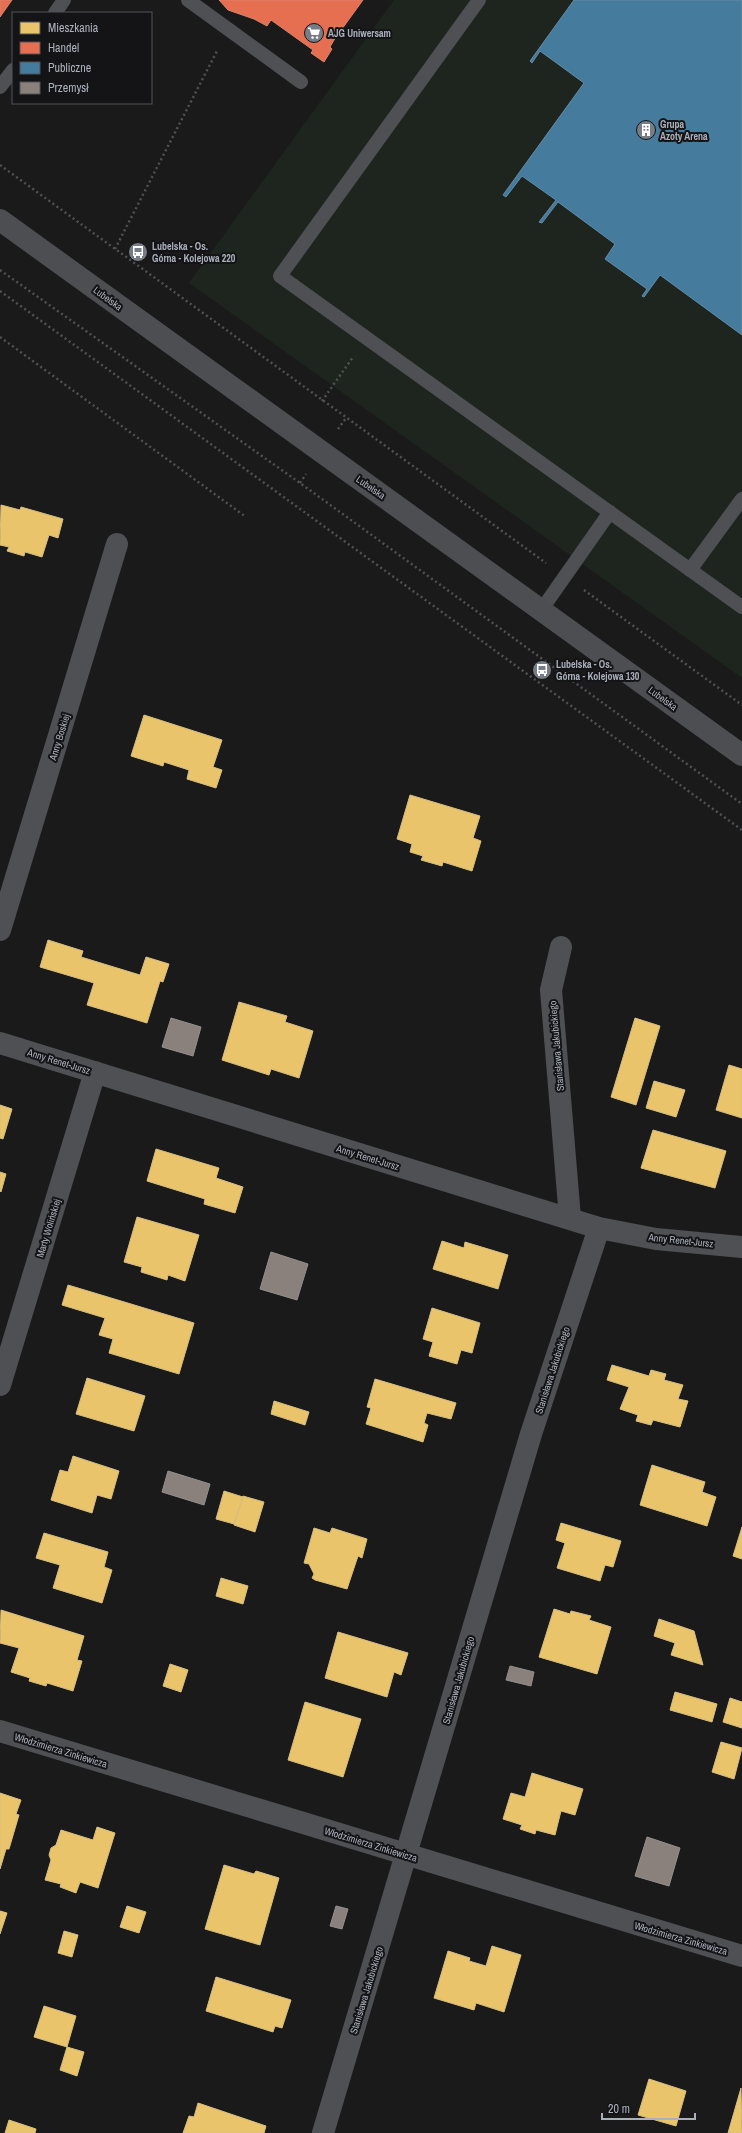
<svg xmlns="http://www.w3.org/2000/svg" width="742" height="2133" font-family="'Archivo Narrow',sans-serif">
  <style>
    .green { fill: #1e251f }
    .homes { fill: #e9c46a; stroke: #d6be83 }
    .shops { fill: #e76f51; stroke: #d58371 }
    .public { fill: #457b9d; stroke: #648ba6 }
    .industry { fill: #8a817c; stroke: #948f8f }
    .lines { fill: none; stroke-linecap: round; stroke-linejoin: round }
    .path { stroke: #505155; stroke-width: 2.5; stroke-dasharray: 2 3; stroke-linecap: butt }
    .lane { stroke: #4e5054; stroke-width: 14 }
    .street { stroke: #4e5054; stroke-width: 22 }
    .secondary { stroke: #4d4e52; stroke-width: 22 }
    .labels { text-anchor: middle; stroke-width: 4; stroke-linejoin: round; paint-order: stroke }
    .poi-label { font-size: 10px; font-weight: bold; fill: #abb1bc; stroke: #141417; text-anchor: start }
    .street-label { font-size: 10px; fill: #abb1bc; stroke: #141417 }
  </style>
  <rect width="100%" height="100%" fill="#1a1a1b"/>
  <path class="green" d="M394,0H742V678L189,283Z"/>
  <path class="homes" d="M1,505L20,510L21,507L63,519L58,538L49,535L42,557L25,552L24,556L7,551L9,547L0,545Z
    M144,715L222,740L213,767L222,770L216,788L187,779L189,770L164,762L163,766L131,756Z
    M410,795L480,816L473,838L481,841L472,871L443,862L442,866L421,860L423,856L410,852L412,844L397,839Z
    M48,940L83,951L81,957L140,975L146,957L169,964L163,982L160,981L147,1023L87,1005L94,983L40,967Z
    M239,1002L287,1016L285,1022L313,1031L299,1078L271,1069L269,1075L222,1060Z
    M635,1018L660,1026L636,1105L611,1097Z
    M729,1065L742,1069V1118L716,1110Z
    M654,1081L685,1090L676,1117L646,1108Z
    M0,1105L12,1109L3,1139L0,1138Z
    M653,1130L726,1151L715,1188L641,1168Z
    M156,1149L219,1168L216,1178L243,1187L235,1213L204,1204L205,1199L147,1181Z
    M0,1172L6,1174L1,1192L0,1191Z
    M137,1217L199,1235L185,1281L168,1275L167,1280L141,1272L142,1267L124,1262Z
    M442,1241L464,1248L465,1242L508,1255L498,1289L433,1269Z
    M68,1285L194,1323L179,1374L109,1353L113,1339L99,1335L105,1318L62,1305Z
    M432,1308L480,1323L472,1353L461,1350L457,1364L429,1356L433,1342L423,1339Z
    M612,1365L649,1376L651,1370L666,1374L664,1380L683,1385L678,1399L688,1401L680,1427L653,1420L651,1425L636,1421L638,1415L620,1409L629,1387L607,1380Z
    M87,1378L145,1396L134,1431L76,1414Z
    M375,1379L456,1403L451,1419L427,1413L424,1423L428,1425L423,1442L366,1424L371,1408L367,1407Z
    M274,1401L309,1412L305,1425L271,1414Z
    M73,1456L119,1471L111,1499L97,1495L92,1513L51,1500L60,1470L68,1472Z
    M652,1465L705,1482L702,1492L716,1497L707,1526L640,1505Z
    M224,1491L243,1497L234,1524L216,1519Z
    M243,1496L264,1502L255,1532L234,1525Z
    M561,1523L621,1541L613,1567L605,1565L600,1581L557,1568L565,1543L556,1540Z
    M742,1527V1559L733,1556Z
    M314,1528L330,1533L332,1528L367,1539L362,1558L358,1556L347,1589L315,1580L312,1578L314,1574L309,1564L304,1563Z
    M44,1533L108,1552L104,1567L112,1570L102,1603L53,1588L60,1565L36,1558Z
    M221,1578L248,1586L243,1604L216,1596Z
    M554,1609L570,1614L571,1611L591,1616L589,1620L611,1627L597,1674L539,1657Z
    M1,1610L84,1636L77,1660L82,1661L73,1691L47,1683L46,1686L29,1681L30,1678L11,1672L19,1648L0,1643Z
    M659,1619L694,1631L703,1665L671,1655L675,1643L654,1636Z
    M338,1632L408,1653L401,1675L394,1672L387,1697L325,1678Z
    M170,1664L188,1670L181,1692L163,1686Z
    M675,1692L717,1704L712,1722L670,1710Z
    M730,1698L742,1702V1728L723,1722Z
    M305,1702L361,1719L343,1777L288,1760Z
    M721,1742L742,1748L734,1779L712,1772Z
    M532,1773L583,1789L575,1815L561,1811L555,1835L536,1830L535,1834L520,1829L522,1825L503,1819L511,1793L525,1797Z
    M0,1793L21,1800L16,1814L19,1815L9,1849H6L0,1869Z
    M97,1827L115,1833L98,1888L80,1882L76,1893L60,1887L61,1884L45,1880L51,1860L49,1855L51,1848L56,1845L61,1830L93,1840Z
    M224,1865L254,1874L256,1871L279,1878L260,1945L205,1929Z
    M127,1906L146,1912L139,1933L120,1927Z
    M0,1911L7,1913L0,1934Z
    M64,1931L78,1935L72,1957L58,1953Z
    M492,1946L521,1955L504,2012L476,2003L474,2010L434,1998L448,1951L470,1958L469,1961L486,1966Z
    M216,1977L291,2000L282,2028L275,2026L273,2032L206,2011Z
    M44,2006L76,2016L67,2047L34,2037Z
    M67,2047L84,2052L77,2076L60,2070Z
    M649,2079L686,2091L676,2126L638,2115Z
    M741,2088L742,2133H728Z
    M198,2103L266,2126L264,2133H183L189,2116L194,2117Z
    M9,2120L36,2129L35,2133H5Z"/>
  <path class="shops" d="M0,0H12L0,17Z
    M219,0H363L334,40L330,47L332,49L324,62L311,53L313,50L271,20L267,26L254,19L228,10Z"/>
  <path class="public" d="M574,0H742V335L660,275L644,297L642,296L647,289L605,259L615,244L558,202L542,223L539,222L556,200L522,176L506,197L503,195L584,83L540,51L532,63L530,61Z"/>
  <path class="industry" d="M171,1018L201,1027L193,1056L162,1047Z
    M271,1252L308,1264L297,1300L260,1289Z
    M168,1471L210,1484L204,1505L162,1492Z
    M510,1666L534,1672L531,1686L506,1680Z
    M647,1837L680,1848L669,1886L635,1876Z
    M336,1906L348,1909L342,1929L330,1926Z"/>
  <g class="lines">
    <path class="path" d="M0,165L546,563
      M115,249L218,49
      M0,270L300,483L742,804
      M0,291L742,830
      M0,337L246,517
      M322,401L353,357
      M338,429L346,418
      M300,483L306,474
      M584,590L742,705"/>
    <path class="lane" d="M188,0L301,82
      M479,0L280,276L742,607
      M55,13L64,0
      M0,87L13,70
      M690,570L742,499
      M542,609L610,512"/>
    <path class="street" d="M0,930L117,544
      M561,947L551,990L570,1218
      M0,1043L599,1228L656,1239L742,1247
      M0,1385L95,1072
      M0,1731L742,1956
      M323,2133L531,1434L599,1228"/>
    <path class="secondary" d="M0,220L742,755"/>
  </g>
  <defs>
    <symbol id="supermarket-disc" viewBox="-11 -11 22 22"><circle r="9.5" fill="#787c84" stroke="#141417"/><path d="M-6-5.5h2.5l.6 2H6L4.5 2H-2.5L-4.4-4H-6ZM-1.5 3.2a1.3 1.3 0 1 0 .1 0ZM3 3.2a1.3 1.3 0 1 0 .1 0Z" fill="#fff"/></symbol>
    <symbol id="building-disc" viewBox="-11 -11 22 22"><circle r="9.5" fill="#787c84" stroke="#141417"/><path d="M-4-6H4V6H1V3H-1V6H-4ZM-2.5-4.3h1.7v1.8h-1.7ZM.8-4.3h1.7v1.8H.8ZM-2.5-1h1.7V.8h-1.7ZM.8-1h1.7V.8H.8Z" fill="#fff"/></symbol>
    <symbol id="bus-disc" viewBox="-11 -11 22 22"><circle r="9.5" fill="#787c84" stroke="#141417"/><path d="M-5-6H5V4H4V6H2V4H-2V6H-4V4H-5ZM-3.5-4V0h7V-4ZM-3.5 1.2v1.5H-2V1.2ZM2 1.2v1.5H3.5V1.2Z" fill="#fff"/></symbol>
  </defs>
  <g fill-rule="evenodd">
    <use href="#supermarket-disc" x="303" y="22" width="22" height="22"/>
    <use href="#building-disc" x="635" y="119" width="22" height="22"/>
    <use href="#bus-disc" x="127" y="241" width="22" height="22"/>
    <use href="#bus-disc" x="531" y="659" width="22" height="22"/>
  </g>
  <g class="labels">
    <g class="poi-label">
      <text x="328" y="37">AJG Uniwersam</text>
      <text x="660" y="128">Grupa<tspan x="660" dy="12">Azoty Arena</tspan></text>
      <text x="152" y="250">Lubelska - Os.<tspan x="152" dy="12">Górna - Kolejowa 220</tspan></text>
      <text x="556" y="668">Lubelska - Os.<tspan x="556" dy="12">Górna - Kolejowa 130</tspan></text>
    </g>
    <g class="street-label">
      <text transform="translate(108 298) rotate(36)" y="4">Lubelska</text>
      <text transform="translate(371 487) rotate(35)" y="4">Lubelska</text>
      <text transform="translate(663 698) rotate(36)" y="4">Lubelska</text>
      <text transform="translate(59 737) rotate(-73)" y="4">Anny Boskiej</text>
      <text transform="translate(556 1046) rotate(-95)" y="4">Stanisława Jakubickiego</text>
      <text transform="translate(59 1061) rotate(17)" y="4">Anny Renet-Jursz</text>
      <text transform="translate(368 1157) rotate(17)" y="4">Anny Renet-Jursz</text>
      <text transform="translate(48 1228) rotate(-73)" y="4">Marty Wolińskiej</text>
      <text transform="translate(681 1240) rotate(6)" y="4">Anny Renet-Jursz</text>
      <text transform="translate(552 1370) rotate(-72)" y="4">Stanisława Jakubickiego</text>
      <text transform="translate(458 1680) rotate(-74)" y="4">Stanisława Jakubickiego</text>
      <text transform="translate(61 1750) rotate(17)" y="4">Włodzimierza Zinkiewicza</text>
      <text transform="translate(371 1844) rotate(17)" y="4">Włodzimierza Zinkiewicza</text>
      <text transform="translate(681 1938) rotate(16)" y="4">Włodzimierza Zinkiewicza</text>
      <text transform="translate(366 1990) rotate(-73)" y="4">Stanisława Jakubickiego</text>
    </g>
  </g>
  <rect x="12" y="12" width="140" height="92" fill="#141417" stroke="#505359"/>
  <rect x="20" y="22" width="20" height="12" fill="#e9c46a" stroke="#505359"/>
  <text x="48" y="32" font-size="12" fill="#abb1bc">Mieszkania</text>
  <rect x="20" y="42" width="20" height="12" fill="#e76f51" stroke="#505359"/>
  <text x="48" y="52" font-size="12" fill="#abb1bc">Handel</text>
  <rect x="20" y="62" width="20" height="12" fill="#457b9d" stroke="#505359"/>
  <text x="48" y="72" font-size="12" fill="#abb1bc">Publiczne</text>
  <rect x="20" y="82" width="20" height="12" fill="#8a817c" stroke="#505359"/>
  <text x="48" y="92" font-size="12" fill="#abb1bc">Przemysł</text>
  <path d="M602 2113v6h93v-6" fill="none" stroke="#abb1bc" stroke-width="2"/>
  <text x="608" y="2113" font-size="12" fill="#abb1bc" stroke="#141417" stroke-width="3" paint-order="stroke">20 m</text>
</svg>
